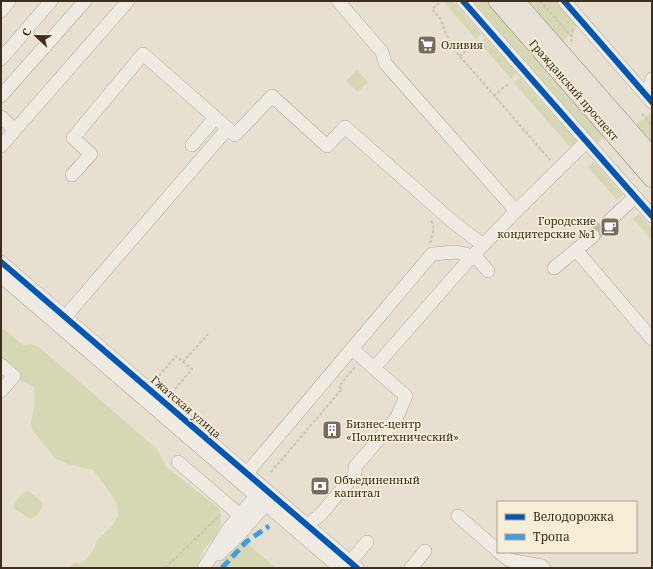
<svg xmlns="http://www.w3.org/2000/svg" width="653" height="569" font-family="'Noto Serif',serif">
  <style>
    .green { fill: #d6d7b3 }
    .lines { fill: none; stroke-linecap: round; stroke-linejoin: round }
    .minor-tunnel { stroke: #c5bcae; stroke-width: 13; stroke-dasharray: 13 6; stroke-linecap: butt }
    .minor-casing { stroke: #ada599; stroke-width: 14 }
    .major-casing { stroke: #928b80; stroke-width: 18 }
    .path { stroke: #c8c2b9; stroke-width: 2; stroke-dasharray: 3 2; stroke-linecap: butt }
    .minor { stroke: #efebe3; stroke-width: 13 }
    .major { stroke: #e6e1d4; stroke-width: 17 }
    .quiet { stroke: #3f9de0; stroke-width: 5; stroke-dasharray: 10 5; stroke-linecap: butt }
    .cycleway-casing { stroke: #f7eed8; stroke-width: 8 }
    .cycleway { stroke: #0057b8; stroke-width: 6 }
    .labels { text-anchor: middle; stroke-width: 3.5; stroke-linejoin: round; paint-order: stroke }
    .poi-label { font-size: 11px; fill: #3d2e20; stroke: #f7eed8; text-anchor: start }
    .street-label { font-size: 11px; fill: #3d2e20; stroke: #f7eed8 }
  </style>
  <rect width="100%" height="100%" fill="#e7e0d1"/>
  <path class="green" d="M443,1H453L481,34L476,39Z
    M473,1H488L606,135L597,143Z
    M525,1H555L578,27L561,42Z
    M485,38L516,73L511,79L480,43Z
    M357,70L368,82L358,92L346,81Z
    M520,78L577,142L571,148L514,83Z
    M652,112V146L634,126Z
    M594,162L623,195L617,200L588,167Z
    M639,214L652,229V240L633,219Z
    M1,327L23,345L31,344L39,347L157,449L166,467L219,508C230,537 195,546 200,565L212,568H69L74,563H82L89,556L94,549L96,541L112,526L118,517L117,505L112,495L93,470L68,464L55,458L32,430L31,421L35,404L34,387L19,380L1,358Z
    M28,491L40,500L43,506L37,515L31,519L13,508C15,501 21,493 28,491Z
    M243,540L246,542L276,568H215Z"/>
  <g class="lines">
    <path class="minor-tunnel" d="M593,236L609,221"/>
    <defs>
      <path id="minor" d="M338,1L382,52L385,63L516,211L586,142
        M463,1L652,216
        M564,1L652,102
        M1,11L9,1
        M1,59L51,1
        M645,94L649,89L652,79
        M1,96L85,1
        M1,117L15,130
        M192,145L215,118
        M1,146L128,1
        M72,175L91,154L73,138L143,54L235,135L272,96L327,146L345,127L453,222L483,245
        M609,221L635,197
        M576,250L593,236
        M1,262L357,568
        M554,268L576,250L652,339
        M1,276L340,568
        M65,317L228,128
        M1,365L14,376L1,391
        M374,368L466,263L516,211
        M178,462L249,523
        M247,473L432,254L456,252L475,256L488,271
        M458,516L498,551
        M308,525L321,514L355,474V467L396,419L406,396L352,349
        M499,552L509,560L542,566L544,568
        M219,554L238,536L266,504
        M350,562L367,542
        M204,568L229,528L256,496
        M411,568L425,551"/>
      <path id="major" d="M497,1L652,179
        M516,1L652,156"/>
    </defs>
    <use href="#minor" class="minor-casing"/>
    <use href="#major" class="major-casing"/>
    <path class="path" d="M540,1L572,37
      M439,3L432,9L440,18L451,46L551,161
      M571,42L573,29
      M460,56L474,43
      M494,96L509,83
      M642,114L652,126
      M430,243C432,236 436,227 431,221
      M183,362L208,334
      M159,376L176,356L192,369L175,389
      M271,472L342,389L339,386L355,367
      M165,568L220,515"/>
    <use href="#minor" class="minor"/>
    <use href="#major" class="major"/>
    <path class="quiet" d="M222,568L246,542L269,526"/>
    <defs>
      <path id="cycleway" d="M463,1L652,216
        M564,1L652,102
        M1,262L357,568"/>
    </defs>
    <use href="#cycleway" class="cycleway-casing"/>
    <use href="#cycleway" class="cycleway"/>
  </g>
  <defs>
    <symbol id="supermarket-square" viewBox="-11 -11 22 22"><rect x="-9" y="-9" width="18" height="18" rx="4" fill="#786c5e" stroke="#f7eed8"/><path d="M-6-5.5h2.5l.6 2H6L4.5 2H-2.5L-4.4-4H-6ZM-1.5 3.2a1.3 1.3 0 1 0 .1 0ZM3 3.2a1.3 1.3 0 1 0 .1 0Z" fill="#fff"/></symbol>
    <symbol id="cafe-square" viewBox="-11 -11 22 22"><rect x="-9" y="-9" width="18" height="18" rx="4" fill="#786c5e" stroke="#f7eed8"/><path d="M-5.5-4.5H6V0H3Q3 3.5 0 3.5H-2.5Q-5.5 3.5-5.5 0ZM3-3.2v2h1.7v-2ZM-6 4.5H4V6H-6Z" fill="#fff"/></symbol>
    <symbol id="building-square" viewBox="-11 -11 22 22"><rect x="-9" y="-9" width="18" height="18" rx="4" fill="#786c5e" stroke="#f7eed8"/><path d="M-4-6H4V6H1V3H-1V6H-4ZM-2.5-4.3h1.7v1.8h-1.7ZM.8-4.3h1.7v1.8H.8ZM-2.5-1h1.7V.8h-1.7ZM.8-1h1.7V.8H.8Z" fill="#fff"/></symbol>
    <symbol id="bank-square" viewBox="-11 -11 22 22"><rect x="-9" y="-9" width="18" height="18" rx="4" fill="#786c5e" stroke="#f7eed8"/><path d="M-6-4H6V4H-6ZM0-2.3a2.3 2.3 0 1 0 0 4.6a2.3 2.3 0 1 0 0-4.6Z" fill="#fff"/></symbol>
  </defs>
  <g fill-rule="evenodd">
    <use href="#supermarket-square" x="416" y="34" width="22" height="22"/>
    <use href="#cafe-square" x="599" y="216" width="22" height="22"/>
    <use href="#building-square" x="321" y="419" width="22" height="22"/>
    <use href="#bank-square" x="309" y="475" width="22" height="22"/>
  </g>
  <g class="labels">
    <g class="poi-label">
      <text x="441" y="49">Оливия</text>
      <text x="596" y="225" text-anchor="end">Городские<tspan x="596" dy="13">кондитерские №1</tspan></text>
      <text x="346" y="428">Бизнес-центр<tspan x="346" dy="13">«Политехнический»</tspan></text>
      <text x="334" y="484">Объединенный<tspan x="334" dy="13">капитал</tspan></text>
    </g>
    <g class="street-label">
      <text transform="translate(574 90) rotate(49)" y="4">Гражданский проспект</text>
      <text transform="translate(186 407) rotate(41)" y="4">Гжатская улица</text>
    </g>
  </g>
  <rect width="653" height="569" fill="none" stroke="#3d2e20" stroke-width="4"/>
  <rect x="497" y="501" width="140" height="52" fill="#f7eed8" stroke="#ada18e"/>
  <rect x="505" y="514" width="20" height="6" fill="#0057b8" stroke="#ada18e"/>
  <text x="533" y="521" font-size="12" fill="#3d2e20">Велодорожка</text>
  <rect x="505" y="534" width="20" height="6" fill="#3f9de0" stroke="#ada18e"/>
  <text x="533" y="541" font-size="12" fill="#3d2e20">Тропа</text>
  <g transform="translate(36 36) rotate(292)" stroke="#f7eed8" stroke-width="3" paint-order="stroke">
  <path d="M0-3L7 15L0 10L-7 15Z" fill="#3d2e20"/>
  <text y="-6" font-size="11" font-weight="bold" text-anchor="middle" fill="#3d2e20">С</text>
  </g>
</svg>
